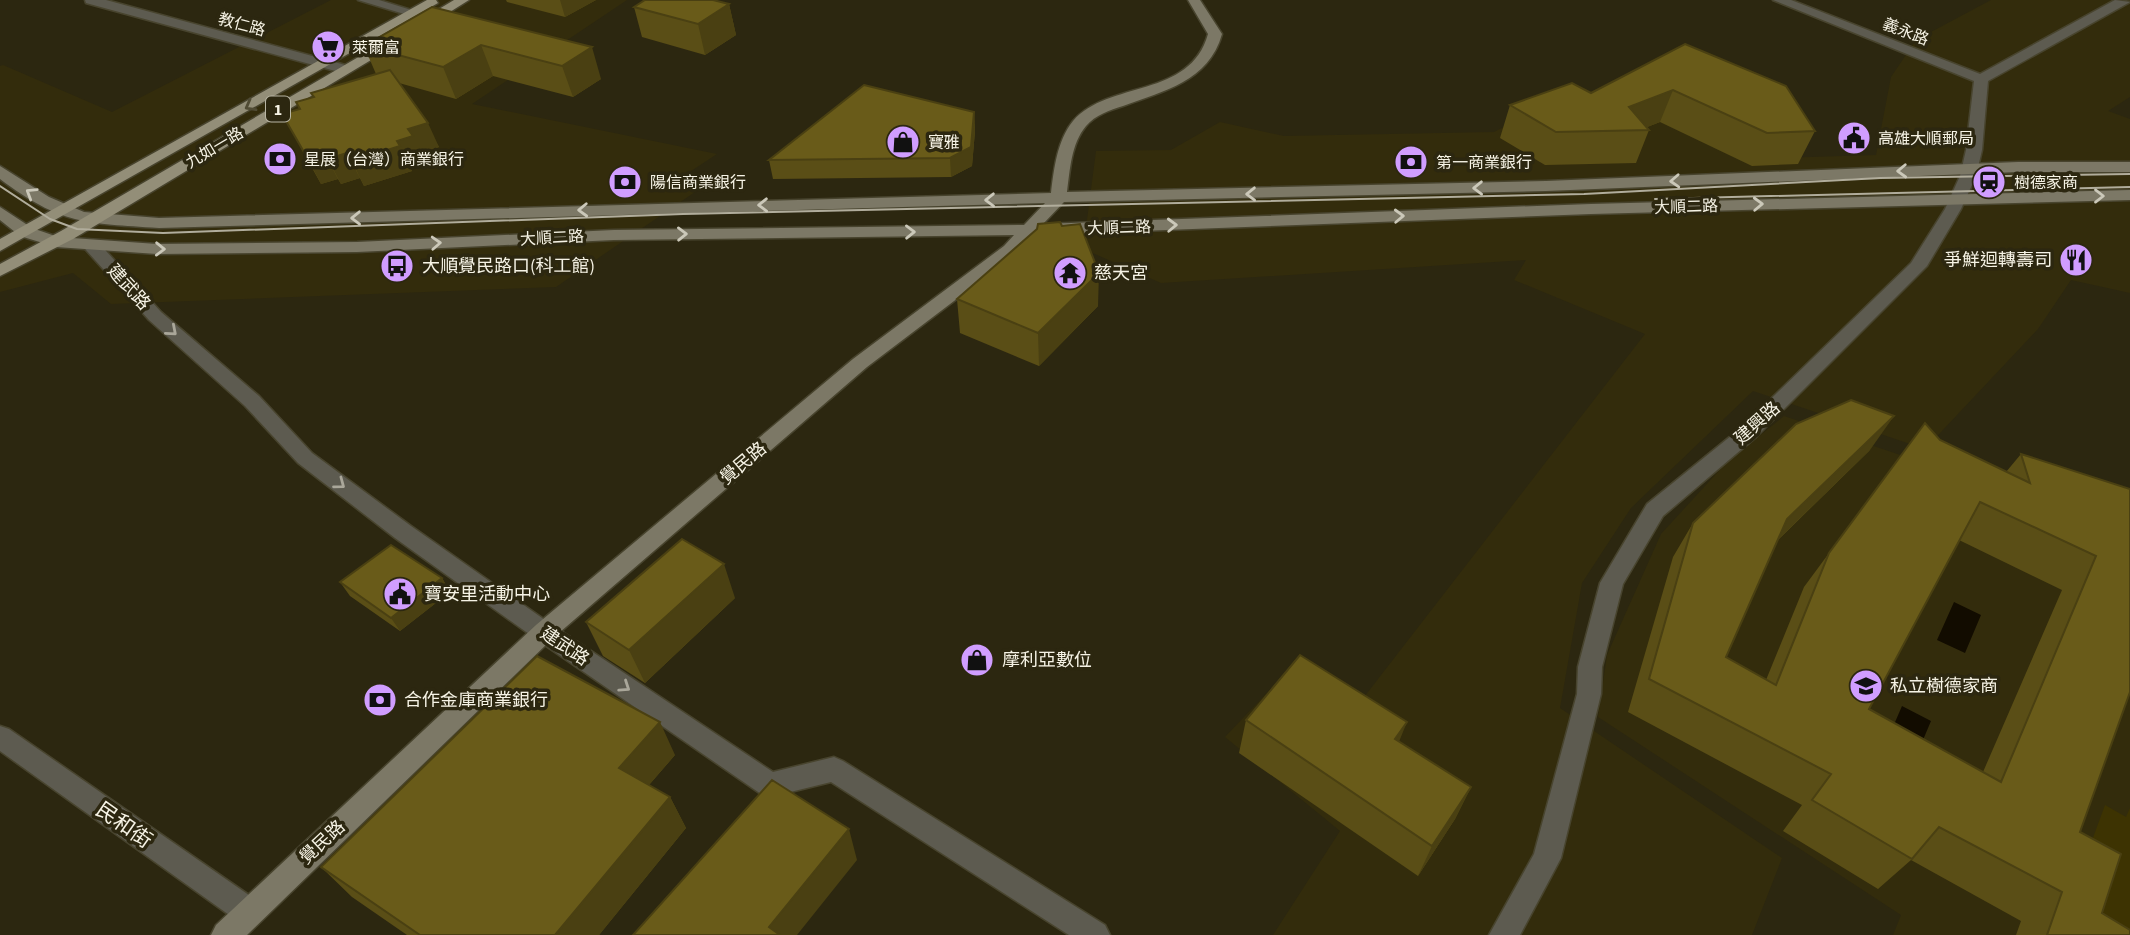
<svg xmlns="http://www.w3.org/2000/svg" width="2130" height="935" font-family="'Source Sans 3','Noto Sans TC',sans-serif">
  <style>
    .built { fill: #332c0c }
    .green { fill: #3d3302 }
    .water { fill: #120c00 }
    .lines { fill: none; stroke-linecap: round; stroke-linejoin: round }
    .street-casing { stroke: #48442e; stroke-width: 3 }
    .secondary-casing { stroke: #48442e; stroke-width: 3 }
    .primary-casing { stroke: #48442e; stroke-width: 3 }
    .street { fill: #5d5b50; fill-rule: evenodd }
    .secondary { fill: #7c7866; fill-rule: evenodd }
    .primary { fill: #938e78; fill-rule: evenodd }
    .tram { stroke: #b1ad9c; stroke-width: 2 }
    .wall { fill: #5a4e16; fill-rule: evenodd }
    .shaded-wall { fill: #4a4012 }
    .building { fill: #695b19; stroke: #4a4012; stroke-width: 2; fill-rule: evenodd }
    .oneway { stroke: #504b34 }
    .oneway2 { stroke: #cbc8b9 }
    .oneway3 { stroke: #aaa79a }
    .labels { text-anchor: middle; stroke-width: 7; stroke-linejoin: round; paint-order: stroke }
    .far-street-label { font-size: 16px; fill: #f6f3e5; stroke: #2c2710 }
    .far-poi-label { font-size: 16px; fill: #f6f3e5; stroke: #2c2710; text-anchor: start }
    .shield { fill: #2c2710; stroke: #b9b6a5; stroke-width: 2 }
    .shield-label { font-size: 16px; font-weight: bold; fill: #f6f3e5 }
    .poi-label { font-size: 18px; fill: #f6f3e5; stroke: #2c2710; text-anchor: start }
    .street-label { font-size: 18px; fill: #f6f3e5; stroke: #2c2710 }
    .near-street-label { font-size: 21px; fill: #f6f3e5; stroke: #2c2710 }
  </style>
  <rect width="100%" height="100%" fill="#2c2710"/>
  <path class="built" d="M331,0H627L472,104L717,154L673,183L695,192L556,287L111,304L73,273L0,292V66L3,65L112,112Z
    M1991,0H2130V97L2108,111L2130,119V293L2071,280L2038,329L1925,449L1753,391L1631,508L1582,583L1560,708L1782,858L1752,935H1273L1340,831L1225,737L1301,657L1361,701L1645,334L1514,280L1526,260L1161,283L1079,247L1085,235L1096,151L1171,150L1220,122L1284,136L1494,132L1548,104L1636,108L1742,159L1876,155L1891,77L1916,40Z
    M1784,416L2130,532V935H1893L1901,915L1598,717L1607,655L1661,534L1727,462Z"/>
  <path class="green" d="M2105,805L2126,817L2130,808V935H2082L2083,865Z"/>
  <path class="water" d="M1954,602L1981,615L1965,653L1937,640Z
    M1902,706L1931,721L1912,766L1883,750Z"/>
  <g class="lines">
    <defs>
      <path id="street" d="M85,0H106L349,66L351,69L349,72H339L86,3Z
        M358,0H379L421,13L414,17Z
        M1773,0H1791L1980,74L2115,0L2130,2L1988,81L1982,150L1976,176L1961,209L1927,266L1756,437L1663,516L1623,584L1602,667L1601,694L1561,858L1520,935H1489L1534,854L1577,694L1578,667L1600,583L1647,504L1742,427L1911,263L1945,209L1960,176L1966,150L1974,81Z
        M92,241L98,242L161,312L259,396L312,453L411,526L552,625L773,772L834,757L843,761L1105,925L1110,935H1069L831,782L770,797L761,794L536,639L395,538L298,463L245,406L149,320L86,250L83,246L86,242Z
        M0,726L9,729L259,902L263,912L259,922L249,926L239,922L0,751Z"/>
      <path id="secondary" d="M1188,0H1200L1222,34C1209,81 1164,91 1123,106C1110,110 1095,115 1086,126C1071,144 1070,170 1067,192L1546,181L2018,162H2130V172H2018L1546,191L1064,202L1043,224L1591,204L2130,190V200L1591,214L1034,235L1016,254L867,367L552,639L247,935H211L216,925L536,625L853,359L1004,246L1014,235L614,240L357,252L157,254L56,247L20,236L0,220V207L32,228L58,237L157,244L357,242L614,230L1024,225L1045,203L159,228C86,223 61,225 0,179V166L49,197L84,212L159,218L1051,193C1054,169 1057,141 1073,121C1108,80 1190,99 1208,34Z"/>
      <path id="primary" d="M427,0H436L438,3L0,251V239Z
        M454,0H469L426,27H416L414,24Z
        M391,38L398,42L396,45L73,239L0,276V264L61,231Z"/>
    </defs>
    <use href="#street" class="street-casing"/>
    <use href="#secondary" class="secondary-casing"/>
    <use href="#primary" class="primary-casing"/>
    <use href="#street" class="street"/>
    <use href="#secondary" class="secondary"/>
    <use href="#primary" class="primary"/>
    <path class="tram" d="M0,186L50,219L77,229L163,233L683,214L1584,194L1880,178L2130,174
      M1655,199L2130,187"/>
  </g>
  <path class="wall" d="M506,0H596L565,17L507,2Z
    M729,4L736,35L705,55L642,37L634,7Z
    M432,7L601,79L573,97L493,76L456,99L399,83L439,147L420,153L424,161L409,166L412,171L364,186L360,178L341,184L338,179L321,184L282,114L299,109L376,74L364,46Z
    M1685,44L1815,131L1798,164L1752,166L1660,122L1647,127L1649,130L1636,163L1545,165L1500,138L1510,105L1591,93Z
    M974,112L975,131L972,166L951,177L773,179L769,160Z
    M957,299L1098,306L1039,366L960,333Z
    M1925,423L1940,440L2006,472L2021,454L2130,489L2080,832L2102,913L2130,935H2016L2021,921L1911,860L1878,889L1783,831L1802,805L1628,712L1673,557L1693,523L1870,450L1778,540L1726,657L1766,680L1804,587ZM1959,540L2062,590L1983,772L1869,709Z
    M442,578L450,592L400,631L350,596L340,582Z
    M735,598L645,683L603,656L586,622Z
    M1246,720L1399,742L1471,787L1455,819L1418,876L1239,753Z
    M675,755L649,785L670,797L686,828L599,935H407L352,897L321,867Z"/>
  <path class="shaded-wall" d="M560,0H596L565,17Z
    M729,4L736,35L705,55L698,24Z
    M481,45L493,76L456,99L443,67Z
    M592,47L601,79L573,97L562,66Z
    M1673,90L1660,122L1640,130L1629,107Z
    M974,112L975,131L972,166L951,177L950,158Z
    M428,123L439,147L420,153L424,161L409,166L412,171L364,186L352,161L397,141L408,129Z
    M347,153L360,178L341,184L328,159Z
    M325,154L338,179L321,184L308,159Z
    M1099,273L1098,306L1039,366L1038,333Z
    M1894,416L1870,450L1764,553L1787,519Z
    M724,564L735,598L645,683L629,650Z
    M442,578L450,592L400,631L391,618Z
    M660,722L675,755L636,800L619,768Z
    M1407,722L1394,754L1395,739Z
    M1471,787L1455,819L1418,876L1432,846Z
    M670,797L686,828L599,935H555Z
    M849,829L857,860L797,935H772L769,927Z"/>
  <path class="building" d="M645,0H713L729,4L698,24L634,7Z
    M432,7L592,47L562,66L481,45L443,67L364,46Z
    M1685,44L1786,86L1815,131L1767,133L1673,90L1629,107L1649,130L1556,132L1510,105L1572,83L1591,93Z
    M390,70L428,123L408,129L413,136L397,141L400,146L352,161L347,153L328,159L325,154L308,159L282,114L300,109L296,102L314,97L311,93Z
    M864,85L974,112L971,147L950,158L769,160Z
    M1060,222L1062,226L1080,224L1099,273L1038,333L957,299L1037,229L1038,224Z
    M1851,400L1894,416L1787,519L1726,657L1776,685L1829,553L1925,423L1940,440L2030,483L2021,454L2130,489V692L2080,832L2121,854L2102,913L2130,930V935H2047L2062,892L1939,827L1912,859L1812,800L1831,774L1649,679L1693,523L1796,424ZM1980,502L2096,556L2001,782L1869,709Z
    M682,539L724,564L629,650L586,622Z
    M391,545L442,578L391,618L340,582Z
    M1300,655L1407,722L1395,739L1471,787L1432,846L1246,720Z
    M537,656L660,722L619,768L670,797L555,935H420L321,867Z
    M772,780L849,829L769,927L780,935H633Z"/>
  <defs><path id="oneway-chevron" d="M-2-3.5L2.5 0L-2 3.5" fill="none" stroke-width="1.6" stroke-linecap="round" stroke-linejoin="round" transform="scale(1.75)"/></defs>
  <use class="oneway" href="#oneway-chevron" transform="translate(250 106) rotate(151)"/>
  <g class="oneway2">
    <use href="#oneway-chevron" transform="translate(1902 171) rotate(178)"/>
    <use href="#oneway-chevron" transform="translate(1675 181) rotate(177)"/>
    <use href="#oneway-chevron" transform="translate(1478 188) rotate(179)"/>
    <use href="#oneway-chevron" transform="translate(31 193) rotate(-148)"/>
    <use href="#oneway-chevron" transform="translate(1251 194) rotate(179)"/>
    <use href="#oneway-chevron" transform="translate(2099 196)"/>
    <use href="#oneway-chevron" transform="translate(990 200) rotate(179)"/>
    <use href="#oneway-chevron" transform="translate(1758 204) rotate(-2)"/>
    <use href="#oneway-chevron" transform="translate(763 205) rotate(179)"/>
    <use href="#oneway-chevron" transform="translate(583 210) rotate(178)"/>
    <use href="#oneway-chevron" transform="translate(1399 216) rotate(-2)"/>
    <use href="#oneway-chevron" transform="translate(356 218) rotate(179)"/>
    <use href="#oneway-chevron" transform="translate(1172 225) rotate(-2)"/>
    <use href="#oneway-chevron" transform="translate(910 232) rotate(-1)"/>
    <use href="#oneway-chevron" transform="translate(682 234) rotate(-1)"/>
    <use href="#oneway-chevron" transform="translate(436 243) rotate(-3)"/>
    <use href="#oneway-chevron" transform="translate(160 249) rotate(1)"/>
  </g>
  <g class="oneway3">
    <use href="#oneway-chevron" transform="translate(172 331) rotate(41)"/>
    <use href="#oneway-chevron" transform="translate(340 484) rotate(37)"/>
    <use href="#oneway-chevron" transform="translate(625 687) rotate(34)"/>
  </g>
  <defs>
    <symbol id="supermarket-disc" viewBox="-11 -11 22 22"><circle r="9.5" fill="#d09dff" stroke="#2c2710"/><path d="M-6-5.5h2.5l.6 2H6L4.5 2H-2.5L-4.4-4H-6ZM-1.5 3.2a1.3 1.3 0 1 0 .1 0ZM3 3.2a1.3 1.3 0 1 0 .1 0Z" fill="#111"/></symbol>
    <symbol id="civic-disc" viewBox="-11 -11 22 22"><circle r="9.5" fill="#d09dff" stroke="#2c2710"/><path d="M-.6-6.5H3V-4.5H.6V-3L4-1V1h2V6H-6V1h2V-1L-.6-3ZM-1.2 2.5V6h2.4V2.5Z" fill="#111"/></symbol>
    <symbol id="shop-disc" viewBox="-11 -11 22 22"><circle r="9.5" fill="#d09dff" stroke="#2c2710"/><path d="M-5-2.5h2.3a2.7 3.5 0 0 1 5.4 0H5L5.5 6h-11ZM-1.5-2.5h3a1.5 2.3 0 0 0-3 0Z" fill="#111"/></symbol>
    <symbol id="bank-disc" viewBox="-11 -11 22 22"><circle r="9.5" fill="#d09dff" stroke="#2c2710"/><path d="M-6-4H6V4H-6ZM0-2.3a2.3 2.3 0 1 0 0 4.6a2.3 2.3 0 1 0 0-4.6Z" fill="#111"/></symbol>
    <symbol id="station-disc" viewBox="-11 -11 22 22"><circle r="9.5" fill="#d09dff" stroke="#2c2710"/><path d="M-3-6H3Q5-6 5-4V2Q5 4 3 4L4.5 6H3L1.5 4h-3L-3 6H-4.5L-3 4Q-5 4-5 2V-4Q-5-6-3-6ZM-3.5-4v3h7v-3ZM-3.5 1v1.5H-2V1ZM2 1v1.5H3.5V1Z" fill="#111"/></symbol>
    <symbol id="restaurant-disc" viewBox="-11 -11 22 22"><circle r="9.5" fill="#d09dff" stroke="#2c2710"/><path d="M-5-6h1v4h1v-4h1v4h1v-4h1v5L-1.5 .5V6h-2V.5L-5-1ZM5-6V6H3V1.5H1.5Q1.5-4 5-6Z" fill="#111"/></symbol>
    <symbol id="bus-disc" viewBox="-11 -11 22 22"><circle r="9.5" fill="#d09dff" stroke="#2c2710"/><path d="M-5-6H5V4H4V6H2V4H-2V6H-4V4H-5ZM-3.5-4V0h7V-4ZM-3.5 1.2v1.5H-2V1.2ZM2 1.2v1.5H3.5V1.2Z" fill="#111"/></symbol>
    <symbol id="temple-disc" viewBox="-11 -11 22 22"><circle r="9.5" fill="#d09dff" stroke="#2c2710"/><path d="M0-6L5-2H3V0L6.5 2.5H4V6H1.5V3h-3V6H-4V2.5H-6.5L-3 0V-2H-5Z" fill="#111"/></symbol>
    <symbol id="school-disc" viewBox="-11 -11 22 22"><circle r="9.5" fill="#d09dff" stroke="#2c2710"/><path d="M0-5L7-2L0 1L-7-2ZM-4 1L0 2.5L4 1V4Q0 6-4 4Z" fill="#111"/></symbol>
  </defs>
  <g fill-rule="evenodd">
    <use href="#supermarket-disc" x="309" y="28" width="38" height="38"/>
    <use href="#civic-disc" x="1835" y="119" width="38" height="38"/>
    <use href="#shop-disc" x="884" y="123" width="38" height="38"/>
    <use href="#bank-disc" x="261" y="140" width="38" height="38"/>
    <use href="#bank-disc" x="1392" y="143" width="38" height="38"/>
    <use href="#bank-disc" x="606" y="163" width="38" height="38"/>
    <use href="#station-disc" x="1970" y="163" width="38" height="38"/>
    <use href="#restaurant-disc" x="2057" y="241" width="38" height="38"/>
    <use href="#bus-disc" x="378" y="247" width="38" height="38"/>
    <use href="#temple-disc" x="1051" y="254" width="38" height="38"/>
    <use href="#civic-disc" x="381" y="575" width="38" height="38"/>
    <use href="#shop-disc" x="958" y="641" width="38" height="38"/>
    <use href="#school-disc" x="1847" y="667" width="38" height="38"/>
    <use href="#bank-disc" x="361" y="681" width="38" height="38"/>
  </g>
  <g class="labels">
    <g class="far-street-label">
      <text transform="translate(242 24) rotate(15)" y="6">教仁路</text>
      <text transform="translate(1906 31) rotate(21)" y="6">義永路</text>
      <text transform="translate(214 147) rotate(-31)" y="6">九如一路</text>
      <text transform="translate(1686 206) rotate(-2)" y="6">大順二路</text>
      <text transform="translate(1119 227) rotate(-2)" y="6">大順二路</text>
      <text transform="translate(552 237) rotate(-3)" y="6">大順二路</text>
    </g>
    <g class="far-poi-label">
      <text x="352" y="53">萊爾富</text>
      <text x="1878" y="144">高雄大順郵局</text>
      <text x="928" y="148">寶雅</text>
      <text x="304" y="165">星展（台灣）商業銀行</text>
      <text x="1436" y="168">第一商業銀行</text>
      <text x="650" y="188">陽信商業銀行</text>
      <text x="2014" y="188">樹德家商</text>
    </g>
    <rect class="shield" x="266" y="96.5" width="24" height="25" rx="5"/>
    <g class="shield-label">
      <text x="278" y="115">1</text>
    </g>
    <g class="poi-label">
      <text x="2052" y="266" text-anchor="end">爭鮮迴轉壽司</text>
      <text x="422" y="272">大順覺民路口(科工館)</text>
      <text x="1094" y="279">慈天宮</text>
      <text x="424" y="600">寶安里活動中心</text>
      <text x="1002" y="666">摩利亞數位</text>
      <text x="1890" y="692">私立樹德家商</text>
      <text x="404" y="706">合作金庫商業銀行</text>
    </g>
    <g class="street-label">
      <text transform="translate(129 287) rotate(48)" y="6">建武路</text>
      <text transform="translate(1757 423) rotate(-42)" y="6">建興路</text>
      <text transform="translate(743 463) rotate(-40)" y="6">覺民路</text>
      <text transform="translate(565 646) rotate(34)" y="6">建武路</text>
      <text transform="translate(322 842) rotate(-43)" y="6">覺民路</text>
    </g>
    <g class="near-street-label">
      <text transform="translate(124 825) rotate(35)" y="7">民和街</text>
    </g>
  </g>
</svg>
